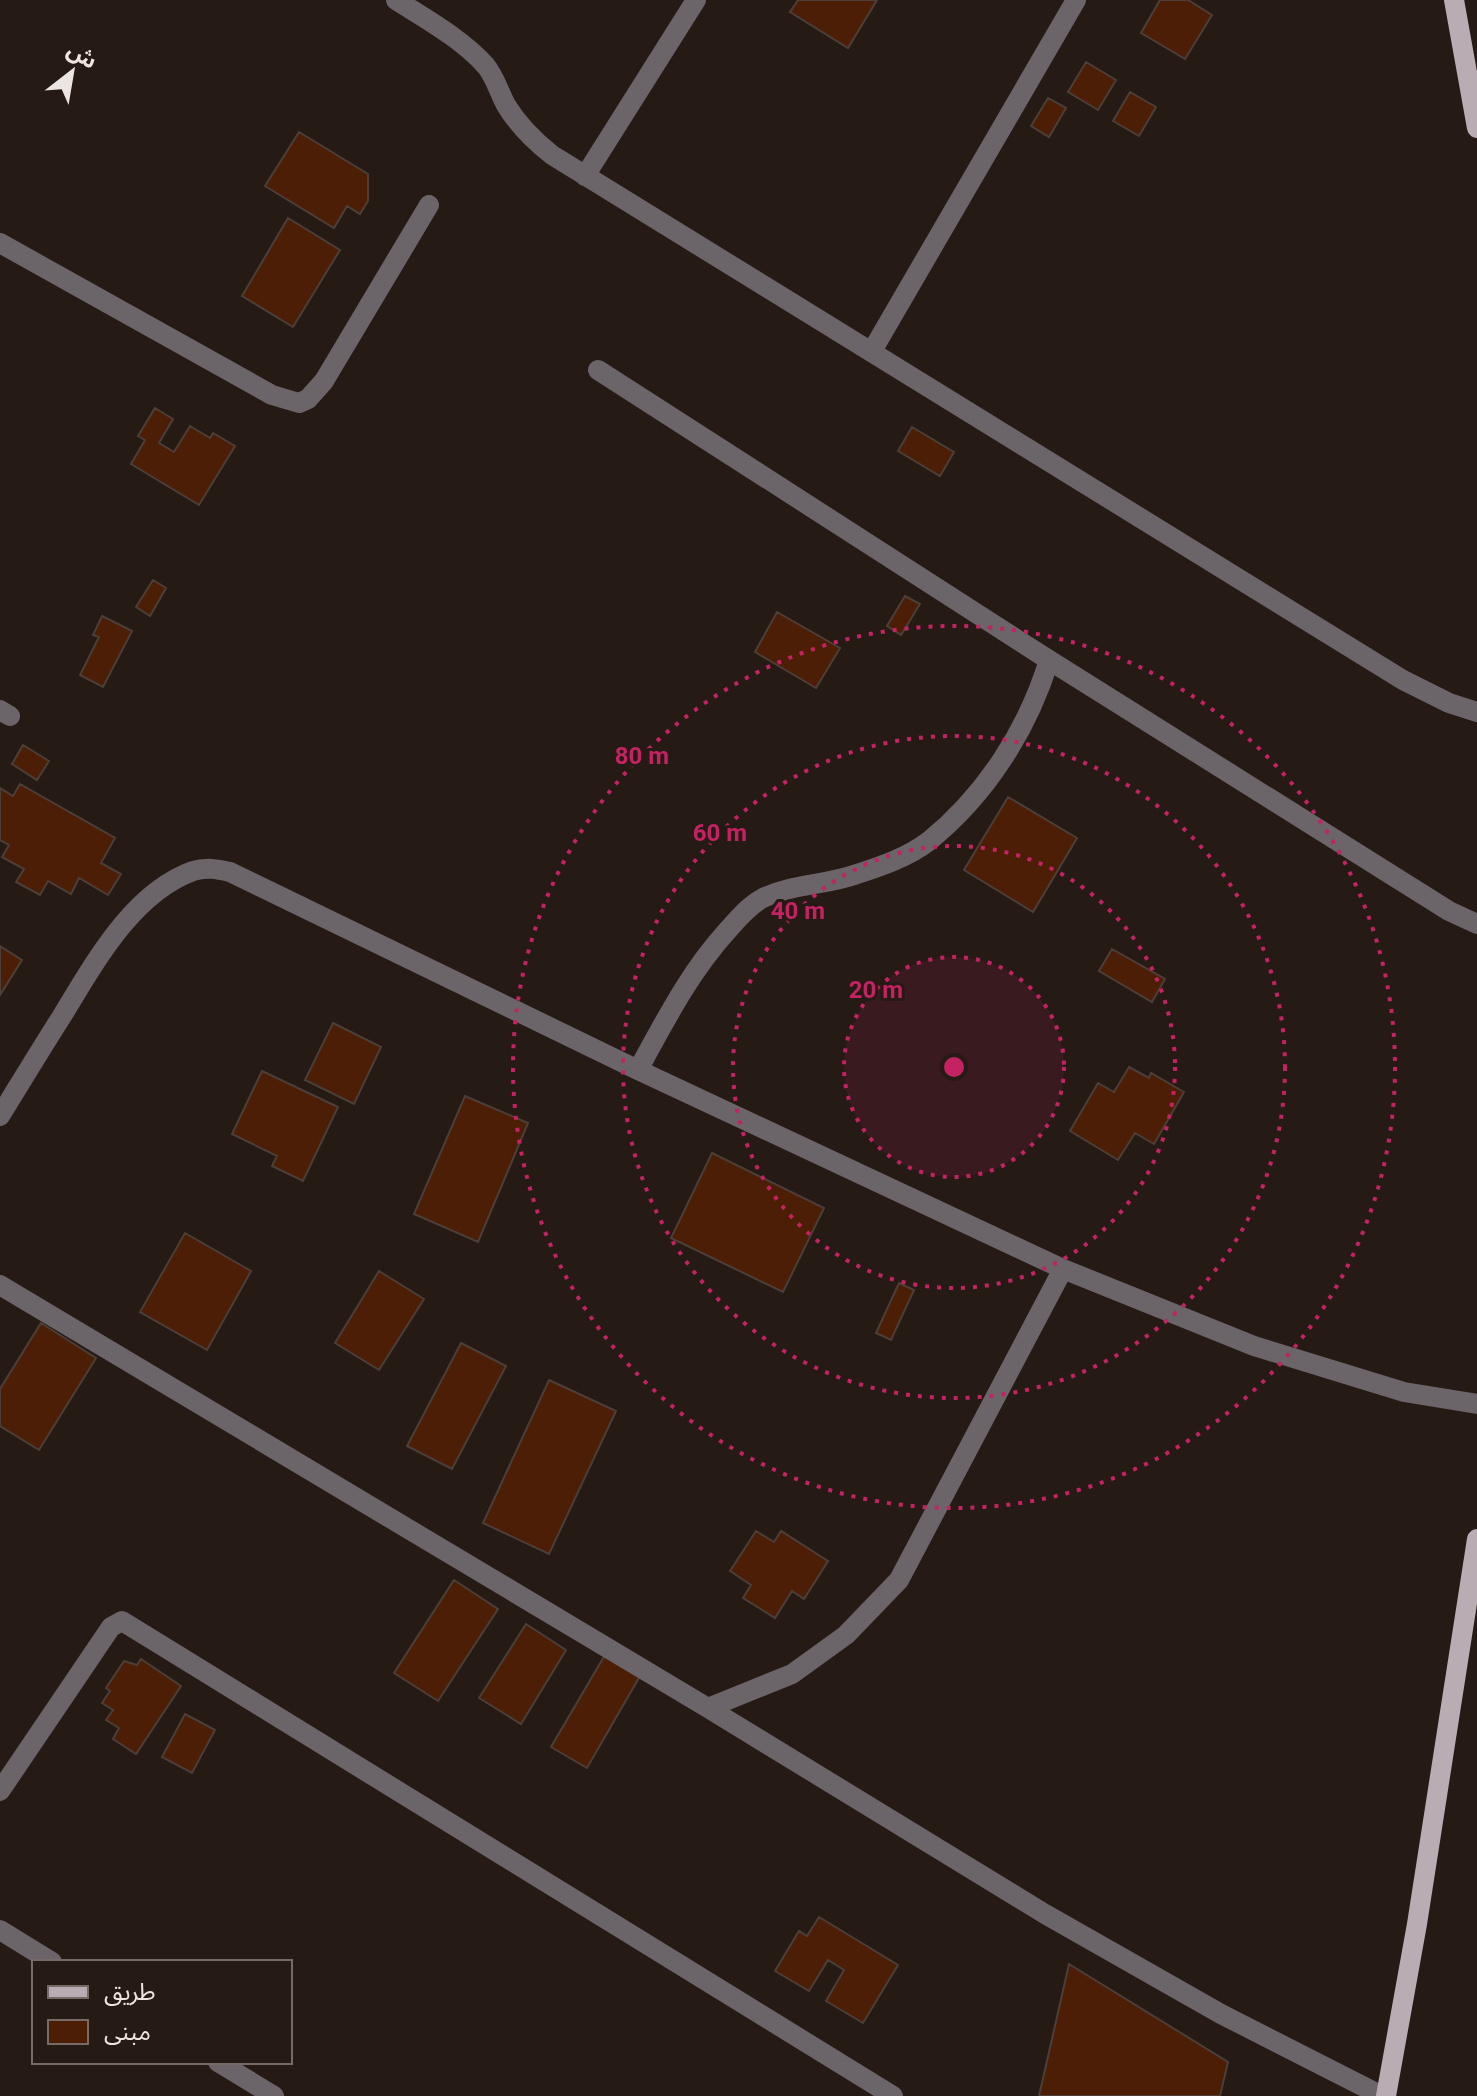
<svg xmlns="http://www.w3.org/2000/svg" width="1477" height="2096" font-family="Roboto,'Noto Sans Arabic',sans-serif">
  <style>
    .building { fill: #4c1e06; stroke: #4c3e39; stroke-width: 2 }
    .lines { fill: none; stroke-linecap: round; stroke-linejoin: round }
    .minor { stroke: #6b6468; stroke-width: 20 }
    .major { stroke: #baacb3; stroke-width: 20 }
    .ring { fill: none; stroke: #c42262; stroke-width: 4; stroke-dasharray: 4 8 }
    .centre { fill: #c42262; stroke: #261a15; stroke-width: 4 }
    .ring-label { font-size: 24px; text-anchor: middle; font-weight: bold; fill: #c42262; stroke: #261a15; stroke-width: 6; stroke-linejoin: round; paint-order: stroke }
  </style>
  <rect width="100%" height="100%" fill="#261a15"/>
  <path class="building" d="M798,0H877L848,48L790,12Z
    M1160,0H1188L1212,15L1185,59L1141,33Z
    M1086,62L1116,80L1098,110L1068,92Z
    M1130,92L1156,107L1139,136L1113,121Z
    M1048,98L1066,108L1049,137L1031,126Z
    M299,132L368,174V201L360,214L347,206L334,228L265,186Z
    M288,218L340,250L293,327L242,296Z
    M155,408L173,419L159,443L174,452L190,426L210,438L213,433L235,446L199,505L131,464L145,440L138,436Z
    M912,427L954,452L940,476L898,451Z
    M153,580L166,588L150,616L136,607Z
    M905,596L920,604L901,635L887,626Z
    M777,612L840,648L816,688L755,652Z
    M102,616L132,631L103,687L80,675L99,637L93,635Z
    M23,745L49,761L37,780L12,764Z
    M20,784L115,838L101,863L121,874L108,895L79,878L71,894L48,881L40,895L16,882L24,869L2,857L9,845L0,840V788L13,796Z
    M1008,797L1077,838L1033,912L964,870Z
    M0,946L22,960L0,995Z
    M1112,949L1165,979L1152,1002L1099,971Z
    M333,1023L381,1047L354,1104L305,1080Z
    M1129,1067L1149,1078L1151,1073L1184,1092L1154,1144L1135,1133L1118,1160L1070,1131L1098,1083L1114,1092Z
    M262,1071L338,1107L303,1181L272,1166L277,1156L232,1134Z
    M465,1096L528,1123L478,1242L414,1214Z
    M712,1153L824,1208L783,1292L671,1238Z
    M185,1233L251,1271L207,1350L140,1312Z
    M379,1271L424,1299L379,1370L335,1343Z
    M899,1283L914,1290L891,1340L876,1333Z
    M41,1323L96,1358L39,1450L0,1426V1389Z
    M461,1343L506,1366L452,1469L407,1446Z
    M549,1380L616,1411L549,1554L483,1523Z
    M756,1531L774,1542L781,1531L828,1561L804,1599L792,1591L775,1618L743,1598L751,1585L730,1571Z
    M454,1580L498,1609L438,1701L394,1673Z
    M526,1624L566,1650L521,1724L479,1698Z
    M605,1655L640,1676L587,1768L551,1747Z
    M141,1659L181,1686L136,1754L113,1739L119,1728L106,1720L113,1710L102,1703L110,1691L106,1688L124,1661L137,1665Z
    M185,1714L215,1730L192,1773L162,1757Z
    M819,1917L898,1965L863,2023L826,2001L844,1970L828,1960L809,1991L775,1971L799,1931L807,1936Z
    M1069,1964L1228,2062L1220,2096H1039Z"/>
  <g class="lines">
    <path class="minor" d="M396,0C426,19 462,39 486,66C495,77 499,92 506,105C518,125 533,140 552,155L1403,680L1449,703L1477,712
      M585,176L696,0
      M0,243L272,395L299,403L308,399L324,381L429,205
      M872,351L1076,0
      M598,370L1049,660L1449,911L1477,924
      M0,710L10,716
      M638,1070C665,1021 689,973 727,931C737,920 748,906 763,898C792,884 827,885 857,874C882,866 908,857 929,841C986,795 1028,729 1049,660
      M0,1116C21,1082 41,1049 62,1016C94,964 132,893 193,871C206,867 217,869 230,872L638,1070L1063,1269L1254,1346L1404,1392L1477,1404
      M0,1285L708,1708L1045,1914L1221,2014L1382,2096
      M708,1708L792,1674L846,1635L899,1580L1063,1269
      M0,1791L111,1627L122,1621L893,2096
      M0,1930L52,1962
      M218,2062L274,2096"/>
    <path class="major" d="M1454,0L1477,128
      M1386,2096L1417,1924L1477,1539"/>
  </g>
  <circle cx="954" cy="1067" r="110" fill="#c42262" fill-opacity=".12"/>
  <g class="ring">
    <circle cx="954" cy="1067" r="110"/>
    <circle cx="954" cy="1067" r="221"/>
    <circle cx="954" cy="1067" r="331"/>
    <circle cx="954" cy="1067" r="441"/>
  </g>
  <circle cx="954" cy="1067" r="12" class="centre"/>
  <g class="ring-label">
    <text x="642" y="764">80 m</text>
    <text x="720" y="841">60 m</text>
    <text x="798" y="919">40 m</text>
    <text x="876" y="998">20 m</text>
  </g>
  <rect x="32" y="1960" width="260" height="104" fill="#261a15" stroke="#766b67" stroke-width="2"/>
  <rect x="48" y="1986" width="40" height="12" fill="#baacb3" stroke="#766b67" stroke-width="2"/>
  <text x="104" y="2000" font-size="24" fill="#ede5e1">طريق</text>
  <rect x="48" y="2020" width="40" height="24" fill="#4c1e06" stroke="#766b67" stroke-width="2"/>
  <text x="104" y="2040" font-size="24" fill="#ede5e1">مبنى</text>
  <g transform="translate(72 72) rotate(31)" stroke="#261a15" stroke-width="6" paint-order="stroke">
  <path d="M0-6L14 30L0 20L-14 30Z" fill="#ede5e1"/>
  <text y="-12" font-size="22" font-weight="bold" text-anchor="middle" fill="#ede5e1">ش</text>
  </g>
</svg>
